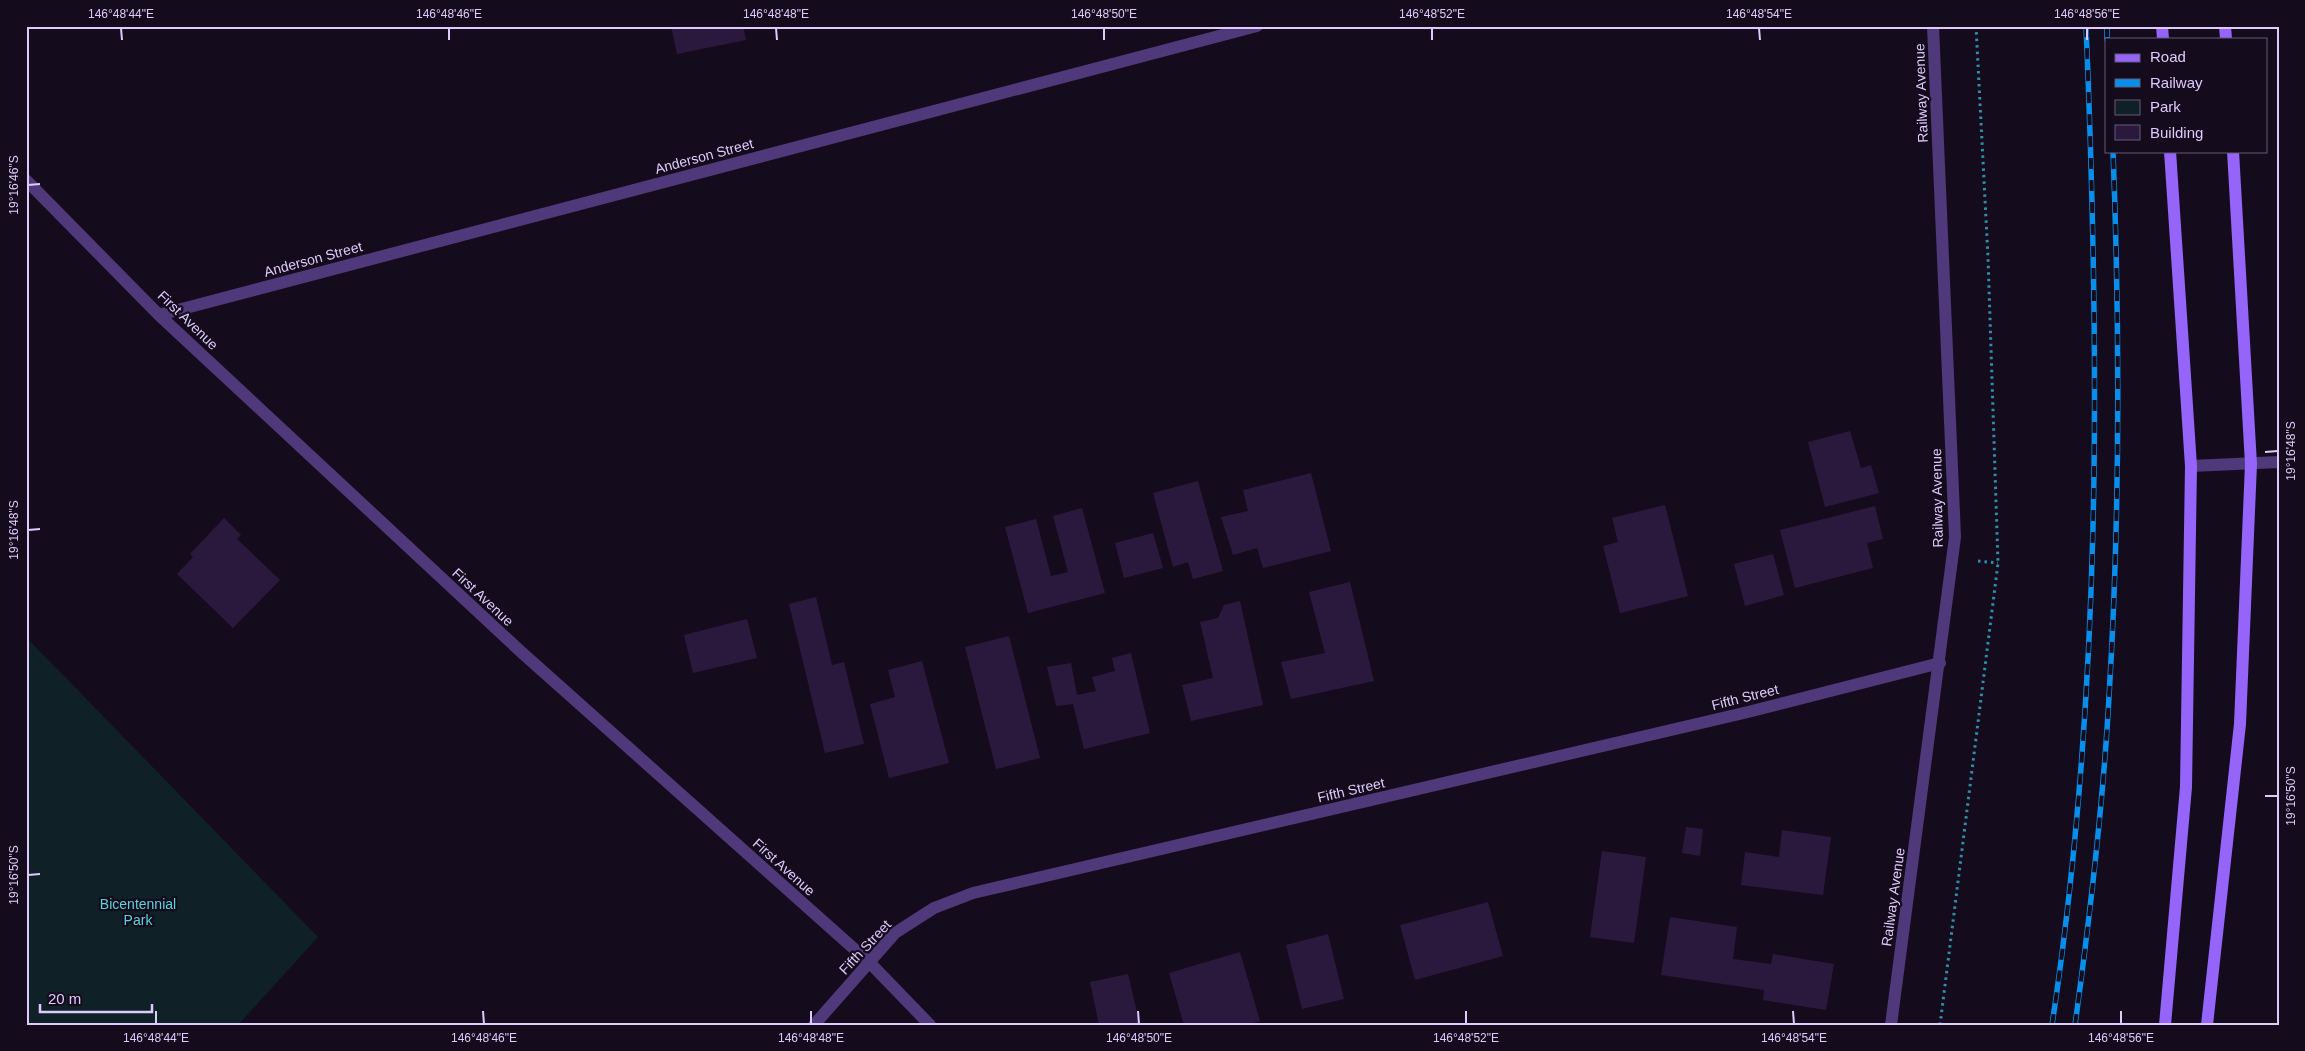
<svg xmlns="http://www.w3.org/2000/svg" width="2305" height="1051" font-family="Helvetica,sans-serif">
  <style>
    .green { fill: #102027 }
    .building { fill: #2b193d }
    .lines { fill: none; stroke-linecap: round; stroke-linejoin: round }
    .path { stroke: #318daa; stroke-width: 3; stroke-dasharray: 2.5 4; stroke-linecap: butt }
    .street { stroke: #4f397a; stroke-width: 12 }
    .secondary { stroke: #9565fa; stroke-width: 12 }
    .rail-casing { stroke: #088feb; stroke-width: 5.5 }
    .rail { stroke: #140c1d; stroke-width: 4; stroke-dasharray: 11; stroke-linecap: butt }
    .ticks { fill: none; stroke: #dfcafd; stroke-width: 2 }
    .labels { text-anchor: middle; stroke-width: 4.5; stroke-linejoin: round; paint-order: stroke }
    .street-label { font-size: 14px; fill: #dfcafd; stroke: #140c1d }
    .park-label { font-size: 14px; fill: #5ad3d9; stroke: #140c1d }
    .neatline { fill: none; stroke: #dfcafd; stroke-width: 2 }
    .ticks-label { font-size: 12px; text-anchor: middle; fill: #dfcafd }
  </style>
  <rect width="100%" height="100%" fill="#140c1d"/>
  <path class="green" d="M26,637L318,937L238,1025H26Z"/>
  <path class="building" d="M671,26H743L746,40L677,54Z
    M1850,431L1861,468L1871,465L1879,493L1825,507L1808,442Z
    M1311,473L1331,551L1263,568L1257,548L1233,555L1221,517L1248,511L1243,490Z
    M1198,481L1223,571L1193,579L1188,562L1173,567L1153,493Z
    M1665,505L1688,596L1620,613L1603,546L1618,542L1612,518Z
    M1875,506L1883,539L1867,543L1873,568L1795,588L1780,530Z
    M1082,508L1105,593L1028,613L1005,527L1036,519L1051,576L1068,572L1053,516Z
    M224,518L241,535L237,539L280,580L233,628L177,574L193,557L190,554Z
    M1153,533L1163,568L1124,578L1115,543Z
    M1773,554L1784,595L1745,606L1734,564Z
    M1350,582L1374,681L1291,699L1281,662L1325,653L1309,592Z
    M816,597L832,665L844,662L864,744L825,753L789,604Z
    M1240,601L1263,705L1191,721L1182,685L1213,678L1200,622L1218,618L1224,605Z
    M747,619L757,658L693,673L684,635Z
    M1009,636L1040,758L996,769L965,647Z
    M1131,653L1150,733L1084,749L1073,704L1056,706L1047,667L1071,663L1077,695L1096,691L1092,677L1115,671L1112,658Z
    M922,661L949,763L889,778L870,704L895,697L888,670Z
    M1686,827L1703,829L1700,856L1682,853Z
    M1782,830L1831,837L1823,895L1741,885L1745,852L1779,857Z
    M1602,851L1646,857L1634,943L1590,937Z
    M1488,902L1503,956L1415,980L1400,925Z
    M1670,917L1737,927L1733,959L1771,964L1773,954L1834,964L1826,1010L1763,1000L1764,990L1661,975Z
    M1328,934L1344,999L1302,1009L1286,945Z
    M1240,952L1260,1021L1246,1025H1184L1169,973Z
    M1128,974L1140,1025H1099L1090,982Z"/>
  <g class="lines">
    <path class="path" d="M1978,561L1998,563
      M1940,1025L1998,563L1988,257L1976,26"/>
    <path class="street" d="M26,180L159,315L519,650L870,963L930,1025
      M159,315L1257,26
      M2191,466L2279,462
      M814,1025L895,933L934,908L973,893L1748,712L1940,663
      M1891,1025L1955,537L1933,26"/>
    <path class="secondary" d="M2162,26L2163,39
      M2225,26L2226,39
      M2165,1025L2186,787L2191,466L2170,151
      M2207,1025L2240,724L2251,464L2233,151"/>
    <defs>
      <path id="rail" d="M2107,26V39
        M2052,1025C2102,695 2100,359 2086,26
        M2075,1025C2090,916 2103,806 2109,697C2120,515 2120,333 2113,151"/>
    </defs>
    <use href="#rail" class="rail-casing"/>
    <use href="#rail" class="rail"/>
  </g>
  <path class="ticks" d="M121,28L122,40M449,28V40M776,28L777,40M1104,28V40M1432,28V40M1759,28L1760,40M2087,28V40M28,185L40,184M2265,452L2278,451M28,530L40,529M2265,796H2278M28,875L40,874M156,1011V1024M483,1011L484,1024M811,1011V1024M1138,1011L1139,1024M1466,1011V1024M1793,1011L1794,1024M2121,1011V1024"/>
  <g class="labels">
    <g class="street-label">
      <text transform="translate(1921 93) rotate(-92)" y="5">Railway Avenue</text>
      <text transform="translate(704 156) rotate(-15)" y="5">Anderson Street</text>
      <text transform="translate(313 259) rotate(-15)" y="5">Anderson Street</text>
      <text transform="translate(188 320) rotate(44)" y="5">First Avenue</text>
      <text transform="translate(1937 498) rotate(-91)" y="5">Railway Avenue</text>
      <text transform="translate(483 597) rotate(43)" y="5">First Avenue</text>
      <text transform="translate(1745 697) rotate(-14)" y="5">Fifth Street</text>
      <text transform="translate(1351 790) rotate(-13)" y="5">Fifth Street</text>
      <text transform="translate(784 867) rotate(42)" y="5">First Avenue</text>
      <text transform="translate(1893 897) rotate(-82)" y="5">Railway Avenue</text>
      <text transform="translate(865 947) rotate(-47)" y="5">Fifth Street</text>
    </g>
    <g class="park-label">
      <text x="138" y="909">Bicentennial<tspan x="138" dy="16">Park</tspan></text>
    </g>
  </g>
  <rect width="2305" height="1051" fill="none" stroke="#140c1d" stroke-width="55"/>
  <rect x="2105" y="38" width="162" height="115" fill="#140c1d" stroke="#655877"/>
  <rect x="2115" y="54" width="25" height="8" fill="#9565fa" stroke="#655877"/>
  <text x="2150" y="62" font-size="15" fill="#dfcafd">Road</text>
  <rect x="2115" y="79" width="25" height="8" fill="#088feb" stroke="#655877"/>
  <text x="2150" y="88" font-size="15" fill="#dfcafd">Railway</text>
  <rect x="2115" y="100" width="25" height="15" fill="#102027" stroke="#655877"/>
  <text x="2150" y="112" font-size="15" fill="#dfcafd">Park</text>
  <rect x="2115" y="125" width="25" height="15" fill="#2b193d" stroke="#655877"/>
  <text x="2150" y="138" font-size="15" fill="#dfcafd">Building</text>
  <path d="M40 1004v8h112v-8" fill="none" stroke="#dfcafd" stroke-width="2.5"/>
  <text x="48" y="1004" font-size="15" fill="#dfcafd" stroke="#140c1d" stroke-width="4" paint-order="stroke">20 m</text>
  <rect x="28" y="28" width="2250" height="996" class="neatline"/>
  <g class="ticks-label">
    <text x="121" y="18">146°48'44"E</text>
    <text x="449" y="18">146°48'46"E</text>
    <text x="776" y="18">146°48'48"E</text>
    <text x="1104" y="18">146°48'50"E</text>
    <text x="1432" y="18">146°48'52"E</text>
    <text x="1759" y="18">146°48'54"E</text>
    <text x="2087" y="18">146°48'56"E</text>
    <text transform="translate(14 185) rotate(-90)" y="4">19°16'46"S</text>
    <text transform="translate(2291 451) rotate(-90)" y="4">19°16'48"S</text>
    <text transform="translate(14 530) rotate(-90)" y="4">19°16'48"S</text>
    <text transform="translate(2291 796) rotate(-90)" y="4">19°16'50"S</text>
    <text transform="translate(14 875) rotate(-90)" y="4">19°16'50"S</text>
    <text x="156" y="1042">146°48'44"E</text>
    <text x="484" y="1042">146°48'46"E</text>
    <text x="811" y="1042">146°48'48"E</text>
    <text x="1139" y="1042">146°48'50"E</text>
    <text x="1466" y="1042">146°48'52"E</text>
    <text x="1794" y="1042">146°48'54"E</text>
    <text x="2121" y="1042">146°48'56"E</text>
  </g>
</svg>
